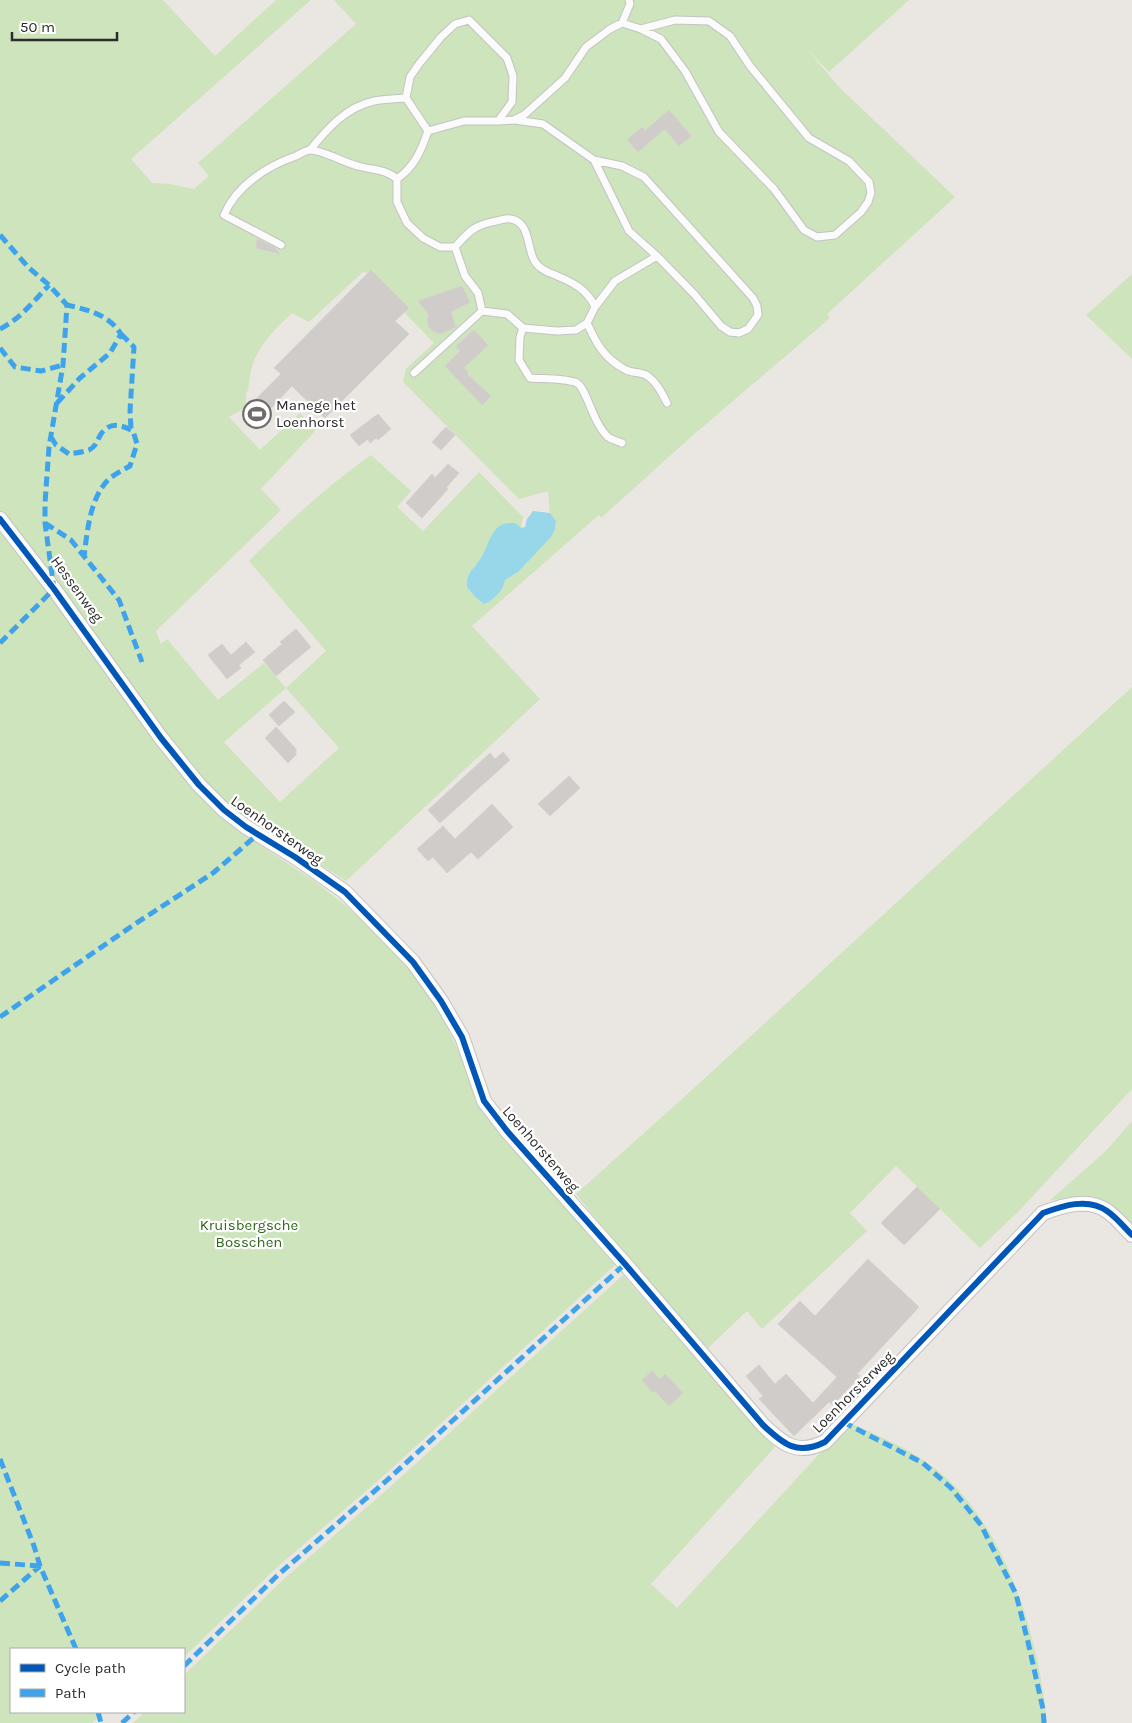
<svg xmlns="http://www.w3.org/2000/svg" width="1132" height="1723" font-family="Karla,sans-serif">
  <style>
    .green { fill: #cee4bc; fill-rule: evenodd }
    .water { fill: #98d7ea }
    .building { fill: #cfccc9; stroke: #d5d2ce }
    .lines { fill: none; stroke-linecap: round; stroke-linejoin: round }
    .lane-casing { stroke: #c3c3c3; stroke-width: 9 }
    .street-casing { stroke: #c3c3c3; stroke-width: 16 }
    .lane { stroke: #fcfbfb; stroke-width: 7 }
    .street { stroke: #fcfbfb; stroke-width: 14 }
    .quiet { stroke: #3ea3eb; stroke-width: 5; stroke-dasharray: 10 5; stroke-linecap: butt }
    .cycleway-casing { stroke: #fff; stroke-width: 9 }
    .cycleway { stroke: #0057b8; stroke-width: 6 }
    .labels { text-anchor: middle; stroke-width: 4.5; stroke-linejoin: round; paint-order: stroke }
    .poi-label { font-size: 15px; fill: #2c2c2c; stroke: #fff; text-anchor: start }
    .street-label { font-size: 15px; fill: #2c2c2c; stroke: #fff }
    .park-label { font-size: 15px; fill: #2f691c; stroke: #fff }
  </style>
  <rect width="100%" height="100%" fill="#eae6e2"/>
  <path class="green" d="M0,0H163L215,56L276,0H311L131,159L152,183L169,184L194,189L209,176L198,163L356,24L334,0H909L829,72L805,47L840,88L955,197L827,314L830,318L692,436L601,518L599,515L472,626L540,699L346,881L257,824L246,821L229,805H217L230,822L249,838L314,881L345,905L367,924L412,971L438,1008L464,1063L585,1228L615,1265L381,1478L275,1569L184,1657V1649H11V1712H104L92,1723H0ZM364,271L434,343L406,369L403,382L519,499L548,491L550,513L556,521L518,572L505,580C504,590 493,601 484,604L475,597L467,587C465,574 473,568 480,559C485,553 488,544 491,537L521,528L523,517L479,472L423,531L397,507L411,491L371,455C327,486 287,523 249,561L326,651L286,688L264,663L218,700L167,639L161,644L156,631L281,510L261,489L316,430L300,413L260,450L229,417L246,407V393L248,390C249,383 250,374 252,367C258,345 276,328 292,313L309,322ZM286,688L339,748L280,802L224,742Z
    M1132,274V359L1086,315Z
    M1132,687V1089L1018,1212L980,1248L896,1166L850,1213L867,1231L762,1329L747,1311L708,1348L626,1256L576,1194L682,1099Z
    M1132,1121V1224C1103,1196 1088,1192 1049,1201L1106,1151Z
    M623,1275L760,1432L775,1447L651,1584L677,1608L822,1451L835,1442L852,1424C879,1436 906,1447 929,1464C1004,1517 1039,1636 1047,1723H133L145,1712H184V1675L284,1579L389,1488Z"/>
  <path class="water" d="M533,511L550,513L556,521L555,529L551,537L518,572L505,580C504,590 493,601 484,604L475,597L467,587C465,572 476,567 482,556C489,544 493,521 511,523C516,523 518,525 521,528L525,527L527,519Z"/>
  <path class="building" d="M669,110L691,136L679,146L665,129L638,152L627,140L642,127L645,131Z
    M257,239L274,247L280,254L256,248Z
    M371,270L409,308L395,321L409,334L325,418L292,386L257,423L245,410L281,374L274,368Z
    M462,286L470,302L451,312L456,327L440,334L433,331L429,327L427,320L429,315L418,301Z
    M474,330L488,345L464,368L469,372L467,374L491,396L482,405L445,366L460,351L456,346Z
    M378,414L391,429L378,440L376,438L370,443L368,439L359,446L350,435Z
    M446,427L455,435L441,450L432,442Z
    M448,464L459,473L446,488L448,489L422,518L406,503L432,474L435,478Z
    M296,629L311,647L276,676L263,660L282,644L280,642Z
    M246,642L255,652L239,665L241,668L227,679L208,655L222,644L231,655Z
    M284,701L295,712L279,726L269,715Z
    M276,727L296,749V755L288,763L265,738Z
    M503,752L510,760L440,823L428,810L490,753L495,759Z
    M569,776L580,788L550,816L538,804Z
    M492,804L513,827L478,859L471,852L447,873L433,857L428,861L417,849L443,826L455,839Z
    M917,1187L940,1209L904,1245L881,1223Z
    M868,1259L919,1307L857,1374L860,1376L833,1405L829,1402L794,1436L759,1399L763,1396L746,1376L759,1365L775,1384L786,1374L813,1403L837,1377L778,1324L800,1301L815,1316Z
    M652,1371L660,1379L665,1374L683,1393L669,1406L655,1391L653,1393L642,1380Z"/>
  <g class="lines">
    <defs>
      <path id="lane" d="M469,20L507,58L513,76L512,102L498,121H464L428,131L406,98L410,77L419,64L441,37L455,24Z
        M622,23L630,4L629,0
        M515,120L543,124L594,160L622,166L644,177L753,298L757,306L758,315L748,329L739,333L730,332L721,326L695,295L657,256L629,231L594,160
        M498,121L514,120L524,115L565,78L586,47L610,29L622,23L641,29L661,39L685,71L719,132L774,189L804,230L817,237L835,235L861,212L868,202L871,193L869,182L849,161L809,138L750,66L730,36L709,21L675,20L641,29
        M310,150C327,129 346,107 374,101C384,99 395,99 406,98
        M397,179C415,166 421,151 428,131
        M281,245L224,215C236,186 267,166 296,156C300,154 306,150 310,150C323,150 344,163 358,166C372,170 386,169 397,179V202L407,223L423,238L440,247H455C469,231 475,225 496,221C500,220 506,218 511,219C534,223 524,257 541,268C544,271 550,273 555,275C572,282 587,289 595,307L587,323L576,330L557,331L523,328L507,314L482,311L414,373
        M455,247L465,276L478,293L482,311
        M595,307L615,281L657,256
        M587,323C597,345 604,358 626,370C632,373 640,372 646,375C656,381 662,393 667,403
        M523,328L520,337L519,360L530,378C543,379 566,378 577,383C587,389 593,424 608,437C612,440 618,441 622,443"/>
      <path id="street" d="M0,519L54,589L161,738L199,785L224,810L246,827L295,857L345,892L413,962L441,1001L462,1037L484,1101L507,1131L625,1264L763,1425C783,1444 797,1456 825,1442L1043,1213C1062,1206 1088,1197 1107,1211C1116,1217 1124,1227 1132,1235"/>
    </defs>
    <use href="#lane" class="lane-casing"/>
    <use href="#street" class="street-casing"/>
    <use href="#lane" class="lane"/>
    <use href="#street" class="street"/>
    <path class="quiet" d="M0,235L29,268L49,285L67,305L63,365L49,447L45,503V523L54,589L0,643
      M0,329C20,319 34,301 49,285
      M121,334L134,347L130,411L131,429
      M0,348L15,367L41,371L63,365
      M57,403L80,378L110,353L121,334C108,314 88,310 67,305
      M51,437L56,445L69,454C75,453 83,452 89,450C97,446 97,440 101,434C110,421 122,425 133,431L137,444L130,466C123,470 115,474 109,479C90,497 87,532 84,558
      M45,523L71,540L119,600L142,662
      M0,1017L132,926L213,873L257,835
      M843,1422L923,1463L951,1488L981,1525L1016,1594L1028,1642L1043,1709L1044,1723
      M0,1459L34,1546L40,1566L76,1649
      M0,1563L40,1566
      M0,1601L40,1566
      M184,1666L279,1574L385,1482L625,1264
      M98,1712L101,1723
      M122,1723L134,1712"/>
    <defs>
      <path id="cycleway" d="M0,519L54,589L161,738L199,785L224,810L246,827L295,857L345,892L413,962L441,1001L462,1037L484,1101L507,1131L625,1264L763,1425C783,1444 797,1456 825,1442L1043,1213C1062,1206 1088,1197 1107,1211C1116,1217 1124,1227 1132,1235"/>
    </defs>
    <use href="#cycleway" class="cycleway-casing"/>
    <use href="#cycleway" class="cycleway"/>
  </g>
  <defs>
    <symbol id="stadium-ring" viewBox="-11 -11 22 22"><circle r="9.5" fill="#fff" stroke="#6e6d6c" stroke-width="1.5"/><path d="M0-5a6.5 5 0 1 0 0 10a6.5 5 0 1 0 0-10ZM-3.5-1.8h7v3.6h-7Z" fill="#6e6d6c"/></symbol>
  </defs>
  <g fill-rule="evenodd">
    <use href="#stadium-ring" x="241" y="398" width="32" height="32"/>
  </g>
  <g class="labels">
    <g class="poi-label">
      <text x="276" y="410">Manege het<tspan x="276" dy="17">Loenhorst</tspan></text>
    </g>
    <g class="street-label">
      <text transform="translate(77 589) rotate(54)" y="5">Hessenweg</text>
      <text transform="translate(277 830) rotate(35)" y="5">Loenhorsterweg</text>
      <text transform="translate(541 1149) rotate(49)" y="5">Loenhorsterweg</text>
      <text transform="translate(853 1392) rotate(-45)" y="5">Loenhorsterweg</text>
    </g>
    <g class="park-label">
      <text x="249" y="1230">Kruisbergsche<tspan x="249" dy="17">Bosschen</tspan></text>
    </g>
  </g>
  <rect x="10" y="1648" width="175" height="65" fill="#ffffff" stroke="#ababab"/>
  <rect x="20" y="1664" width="25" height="8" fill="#0057b8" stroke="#ababab"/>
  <text x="55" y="1673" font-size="15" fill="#2c2c2c">Cycle path</text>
  <rect x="20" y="1689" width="25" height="8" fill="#3ea3eb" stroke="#ababab"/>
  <text x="55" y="1698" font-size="15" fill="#2c2c2c">Path</text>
  <path d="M12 32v8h105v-8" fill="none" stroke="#2c2c2c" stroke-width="2.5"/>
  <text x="20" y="32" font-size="15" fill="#2c2c2c" stroke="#ffffff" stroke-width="4" paint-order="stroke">50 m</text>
</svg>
